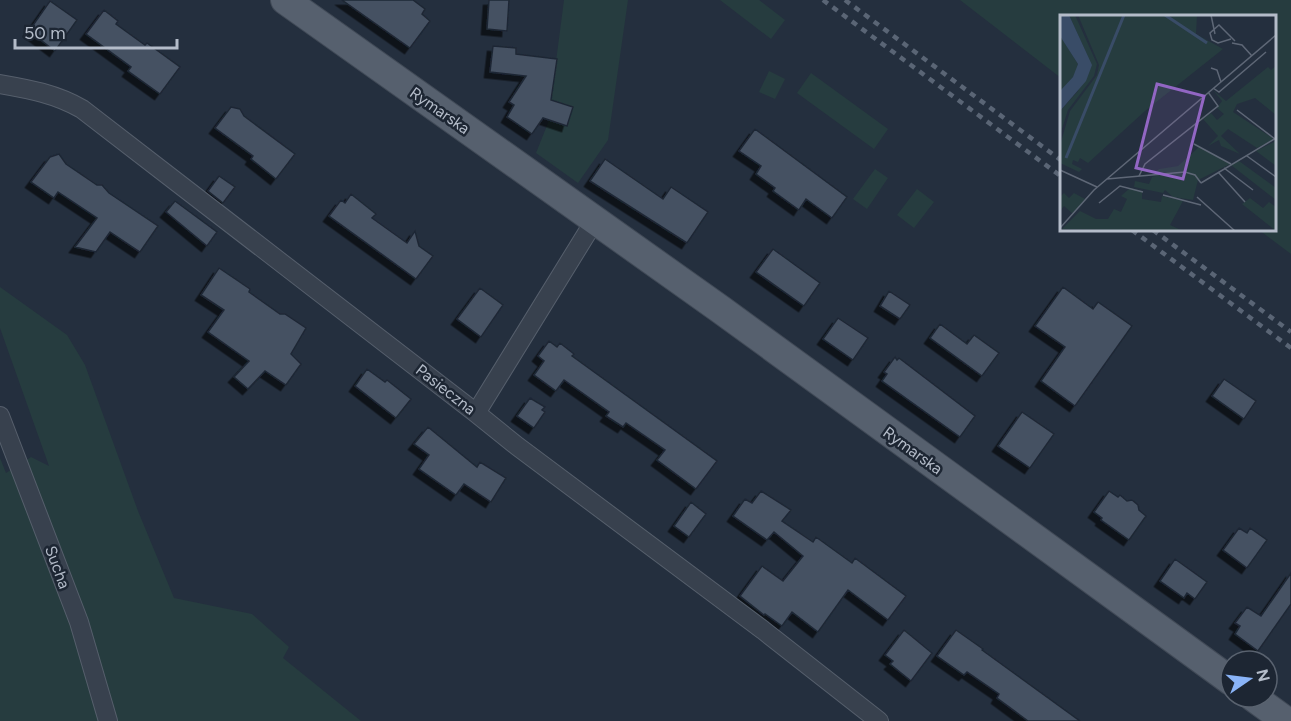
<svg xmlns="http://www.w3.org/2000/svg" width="1291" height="721" font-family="Figtree,sans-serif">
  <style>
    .green { fill: #263c3f }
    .building { fill: #455162; stroke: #1f2835; stroke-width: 1.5; filter: url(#shadow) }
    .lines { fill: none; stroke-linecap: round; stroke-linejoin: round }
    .minor-casing { stroke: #565f6c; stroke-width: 20 }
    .primary-casing { stroke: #414a57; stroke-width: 30 }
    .minor { stroke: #38414e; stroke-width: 18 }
    .primary { stroke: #56606e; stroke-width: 28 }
    .rail { stroke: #5a6575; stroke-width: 4.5; stroke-dasharray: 6 6; stroke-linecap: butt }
    .labels { text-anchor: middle; stroke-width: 5; stroke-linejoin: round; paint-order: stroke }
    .street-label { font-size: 16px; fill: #b4bcc9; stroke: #1d2633 }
    .inset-river { fill: none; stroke: #394c67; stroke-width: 3 }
    .inset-road { fill: none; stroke: #5e6776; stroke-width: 1.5 }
    .view { fill: #9266c3; fill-opacity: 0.15; stroke: #9266c3; stroke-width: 3 }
    .inset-edge { fill: none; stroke: #b4bcc9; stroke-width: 3 }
  </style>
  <defs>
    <filter id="shadow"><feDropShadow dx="-5.5" dy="5.5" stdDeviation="0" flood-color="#0009"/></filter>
  </defs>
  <rect width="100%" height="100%" fill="#242f3e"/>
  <path class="green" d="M564,0H628L608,140L578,183L536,153L548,123Z
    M720,0H759L785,20L771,39Z
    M960,0H1291V254L1259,230H1274V16H1062L1061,78Z
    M769,71L785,79L775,99L759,92Z
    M811,73L888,129L874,149L797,93Z
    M875,169L888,178L867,209L853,199Z
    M917,189L934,202L914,228L897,215Z
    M0,287L67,335L85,365L138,511L174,598L252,614L289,647L283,658L361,721H0V458L6,473L31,457L49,466L0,328Z"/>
  <path class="building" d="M342,0H413L425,9L422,14L430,21L410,48Z
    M489,0H509L507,31L487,29Z
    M50,1L77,20L55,51L29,31Z
    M104,10L118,21L116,24L145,45L147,43L180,67L160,94L128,71L131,67L86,34Z
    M493,46L516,48V54L557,59L551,100L573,107L567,126L543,118L532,134L507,117L514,105L509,102L526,76L490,72Z
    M231,107L240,109L244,116L295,154L276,179L251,159L253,156L215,128Z
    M755,129L847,197L832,218L806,199L799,210L773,191L775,188L756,174L761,166L739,151Z
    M59,154L66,164L97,185H102L109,193L158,226L140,252L110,232L96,252L75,247L97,218L58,192L54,198L31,182L50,157Z
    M605,159L663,199L671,187L708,212L687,243L590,181Z
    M219,176L235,187L223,203L208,191Z
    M351,194L376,214L372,218L407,243L415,231L419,246L433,256L416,279L329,216L341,200L345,203Z
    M175,201L217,232L207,246L166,212Z
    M773,249L820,283L804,306L756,272Z
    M219,268L250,289L249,292L280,314H285L306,328L291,354L301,364L286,385L265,371L248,389L234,377L249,361L208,332L224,310L201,295Z
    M1063,287L1093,309L1098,302L1132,326L1075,406L1041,381L1065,347L1035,326Z
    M480,288L503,305L481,337L457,319Z
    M889,291L910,305L900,319L880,306Z
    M838,318L868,338L853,360L823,339Z
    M940,324L967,344L974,335L999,353L982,376L930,338Z
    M549,341L557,347L560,343L574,354L572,356L717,461L696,489L657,460L665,450L626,423L623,427L606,416L609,412L564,380L556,391L534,375L544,361L538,356Z
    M895,357L897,360L899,358L975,416L960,437L882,381L887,374L884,372Z
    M367,369L385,382L387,380L411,399L396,418L355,386Z
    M1224,379L1256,401L1244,419L1212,396Z
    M530,398L545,407L542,410L545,412L534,428L517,416Z
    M1022,412L1054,434L1030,468L998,446Z
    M428,427L477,467L480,462L506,478L491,502L464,484L456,495L419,469L429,455L414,444Z
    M761,491L791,510L782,521L813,542L816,537L852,563L855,558L906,596L888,620L848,590L818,632L792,612L782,626L765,614L764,615L740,596L762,566L783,581L803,556L774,532L767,540L733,516L745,499L752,503Z
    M1109,491L1118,497L1120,495L1127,501L1132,500L1138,505L1139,510L1146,516L1129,540L1101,520L1102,518L1094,512Z
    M691,502L706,514L689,537L674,526Z
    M1239,528L1247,533L1250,528L1267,540L1247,568L1223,550Z
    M1175,559L1207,582L1195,599L1187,593L1184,598L1160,581Z
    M1291,573V604L1258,651L1235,634L1240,626L1235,623L1247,607L1261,616Z
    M904,630L932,653L911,681L890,664L893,661L885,655Z
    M956,630L983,649L982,650L1080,721H1028L997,698L999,694L967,672L964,675L937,656Z"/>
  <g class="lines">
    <defs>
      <path id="minor" d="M0,84C29,89 56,94 82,109L476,413L517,446L763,630L879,721
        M476,413L595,220
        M0,416L79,622L108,721"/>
      <path id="primary" d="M285,0L720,309L1231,681
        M1253,697L1286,721"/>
    </defs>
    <use href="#minor" class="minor-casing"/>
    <use href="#primary" class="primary-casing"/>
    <use href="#minor" class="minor"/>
    <use href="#primary" class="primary"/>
    <path class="rail" d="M823,0L1062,177
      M845,0L1062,161
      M1132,230L1291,348
      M1153,230L1291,332"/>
  </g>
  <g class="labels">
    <g class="street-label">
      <text transform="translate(440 110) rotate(35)" y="6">Rymarska</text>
      <text transform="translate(446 389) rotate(38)" y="6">Pasieczna</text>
      <text transform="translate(913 450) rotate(36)" y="6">Rymarska</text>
      <text transform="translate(58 567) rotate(70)" y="6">Sucha</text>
    </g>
  </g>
  <g transform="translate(1060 15)">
    <rect width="216" height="216" fill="#242f3e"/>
    <path d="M9,0H15L37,49L34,61L8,95L0,120V96L18,76L28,42ZM18,0H137L136,19L163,34L85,96L28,148L20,143L18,147L13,145L12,149L22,154L19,157L0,148V130L10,96L37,60L39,50ZM0,20L18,49L15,60L0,77ZM216,51V100L195,83L177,89L173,97L214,124L197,133L168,114L161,121L180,139L161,131L159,125L148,131L158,121L143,104L151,98L157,105L164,99L157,93L162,86L153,75L166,86L208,52L211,55ZM216,126V151L196,136ZM139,132L170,149L138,165L133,185L113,182L105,175L103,178L74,172L75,166L89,169L92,162L107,158H94L99,154L118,151ZM179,146L216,173V185L171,150ZM70,173L82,176V184L101,187L102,181L123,186L110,210L123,216L2,214L20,196L36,204H48L54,194L61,197L67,184L61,181ZM4,178L9,183L14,178L25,184L13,199L4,191L0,196V182ZM190,183L203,193L209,187L216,192V216L182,189Z" fill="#263c3f"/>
    <path d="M0,0H9L32,50L26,66L0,96V76L13,62L18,49L0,21Z" fill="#394c67"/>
    <path class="inset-river" d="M105,0L147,28M6,143L64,0"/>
    <path class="inset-road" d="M151,0L155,19M171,24L158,28L152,25L150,18L159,10L175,26M172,28L182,30L192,41M151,53L157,55L161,67M153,73L159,77L206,37M177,95L215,124M134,129L171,149M187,141L216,162M164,153L193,175M0,155L37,172M158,157L185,187M79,161L85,149L158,91L148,77M47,164L125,157L135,160L141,168M141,168L216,123M103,180L141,190M137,182L175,216M39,188L60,171L83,177M0,213L34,175L216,20"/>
    <path class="view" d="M97,69L144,81L123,164L76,153Z"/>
    <rect width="216" height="216" class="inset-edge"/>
  </g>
  <g transform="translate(1249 679) rotate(76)"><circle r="28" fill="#1d2633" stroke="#59626f" stroke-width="1.5"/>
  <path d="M0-4.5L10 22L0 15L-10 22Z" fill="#8ab4f8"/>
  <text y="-9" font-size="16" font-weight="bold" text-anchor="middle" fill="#b4bcc9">N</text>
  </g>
  <path d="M15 39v9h162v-9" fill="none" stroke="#b4bcc9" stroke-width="3"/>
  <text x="24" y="39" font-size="18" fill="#b4bcc9" stroke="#1d2633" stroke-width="4.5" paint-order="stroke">50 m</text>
</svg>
